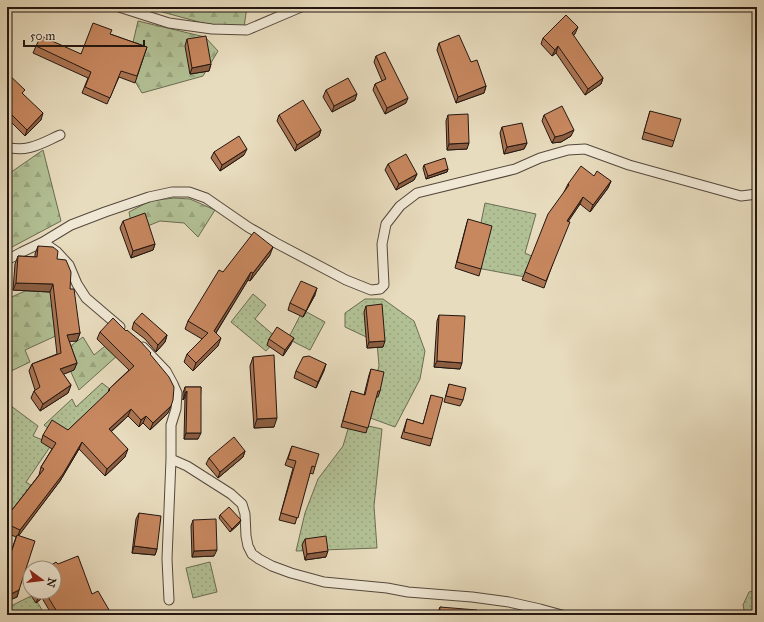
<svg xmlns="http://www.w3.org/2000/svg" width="764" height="622" font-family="'IM FELL Great Primer',serif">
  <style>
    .forest { fill: url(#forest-firs); stroke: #6a6c53 }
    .park { fill: url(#park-dots); stroke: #6a6c53 }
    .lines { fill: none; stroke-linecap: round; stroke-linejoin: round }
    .lane-casing { stroke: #54483c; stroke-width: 11 }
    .lane { stroke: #f0e8d5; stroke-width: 9 }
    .wall { fill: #ab7452; stroke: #231611 }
    .shaded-wall { fill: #8b5e42; stroke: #231611 }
    .building { fill: #c7875f; stroke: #231611 }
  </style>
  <defs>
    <pattern id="forest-firs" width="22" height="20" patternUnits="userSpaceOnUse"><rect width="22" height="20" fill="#b2c195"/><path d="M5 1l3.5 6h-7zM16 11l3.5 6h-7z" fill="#99a57f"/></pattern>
    <pattern id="park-dots" width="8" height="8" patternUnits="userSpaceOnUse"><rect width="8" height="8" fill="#b2c195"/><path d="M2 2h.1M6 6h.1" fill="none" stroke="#99a57f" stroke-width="1.8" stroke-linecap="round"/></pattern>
  </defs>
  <rect width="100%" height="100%" fill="#e8dcbe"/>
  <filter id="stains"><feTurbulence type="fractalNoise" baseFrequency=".005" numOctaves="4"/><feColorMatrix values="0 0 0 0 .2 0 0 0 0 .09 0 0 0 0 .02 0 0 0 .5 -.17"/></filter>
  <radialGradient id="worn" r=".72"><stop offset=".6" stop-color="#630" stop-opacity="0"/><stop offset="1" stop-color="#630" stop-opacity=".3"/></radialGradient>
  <path class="forest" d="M144,7H247L244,27L210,25Z
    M138,21L205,37L218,51L203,76L142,93L127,68Z
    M43,150L61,221L12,247L7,251V175Z
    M174,198L190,199L215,210L198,237L184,223L160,221L133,232L129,212L150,201Z
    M50,280L71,329L25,350L30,362L9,372L7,368V336L12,333L7,322V299Z
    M83,337L94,355L110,342L118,355L79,390L62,352Z"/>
  <path class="park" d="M485,203L536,214L525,253L540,260L536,279L472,267Z
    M253,294L266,305L255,319L277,338L266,351L231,322Z
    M365,299H383L414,321L425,351L420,379L395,427L365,416L379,366L377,342L345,327V313Z
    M303,310L325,322L310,350L288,339Z
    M102,383L123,399L65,442L44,425L72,399L76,407Z
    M7,403L38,426L33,436L52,444L26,482L38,490L7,521Z
    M350,422L382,429L374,506L377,548L296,551L305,513L318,479L343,446Z
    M210,562L217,592L193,598L186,568Z
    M757,590V615H745L743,605L749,592Z
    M33,595L45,615H7V608Z"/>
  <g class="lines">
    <defs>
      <path id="lane" d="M119,7L169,23L212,29L247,30L301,7
        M7,147C27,153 42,143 60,135
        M43,242L71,225L105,212L149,197L172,192H189L206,198L248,227L276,243L346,280L371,290L380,289L384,285L382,244L386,224L400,206L417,193L515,169L540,158L568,150L585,149L629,165L741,196L757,194
        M7,260L22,252L43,242L57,252L69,265L77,284L86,298L120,327
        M143,347L166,371L173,384L177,393L176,409L171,425V459L167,559L169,600
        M171,459L187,466L231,494L242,504L245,514L246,536L248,546L252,554L259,559L272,566L291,573L324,582L387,588L408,592L472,597L509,602L540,609L562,615"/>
    </defs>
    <use href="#lane" class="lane-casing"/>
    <use href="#lane" class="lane"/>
  </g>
  <path class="wall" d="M152,7H160L159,9Z
    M110,34L147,47L135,83L119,77L107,104L82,93L88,78L33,53L36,46L81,54Z
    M575,34L573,36L603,78L601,84L585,95L556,53L552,56L541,44L543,38Z
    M187,39L211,64L209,71L190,74L185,46Z
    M439,43L471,62L486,86L484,93L456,103L437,50Z
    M376,56L406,103L385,114L373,90L375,84L382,81L374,62Z
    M7,73L23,94L41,120L25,136L7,118Z
    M326,90L355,100L332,112L323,97Z
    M650,111L674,141L672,147L642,139Z
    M279,115L321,130L319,136L295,151L277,121Z
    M448,115L467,149L447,150L446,121Z
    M544,115L571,136L561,142L552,143L542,121Z
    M502,127L527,143L524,149L504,154L500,133Z
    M214,152L244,155L220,171L211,158Z
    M388,164L417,174L414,180L396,190L385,170Z
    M424,165L448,169L447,172L426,179L423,168Z
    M594,176L611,181L608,188L590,212L580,204L568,221L544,288L522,280L525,272L568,184Z
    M468,219L481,269L479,276L455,268L466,226Z
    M123,221L155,244L153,250L131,258L120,228Z
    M38,246L57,259L70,289L80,333L77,341H69L77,363L74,370L63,374L71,385L68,393L40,411L31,398L34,391L35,390L29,371L32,364L57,354L50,292L13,290L15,264L18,256L35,257V254Z
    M270,255L250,281L248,280L216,333L218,346L193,371L184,362L187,354L202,339L185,329L188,321L223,272Z
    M315,295L303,317L288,310L290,303Z
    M366,306L383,347L367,348L364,312Z
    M439,315L460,369L434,367L437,321Z
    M134,322L167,335L165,342L156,352L145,339L132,329Z
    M100,332L150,355L168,413L150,430L143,423L139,427L128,416L111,432L125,457L105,476L79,449L60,481L18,536L19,590L17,597L7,601V564L16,537L7,533V507L12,510L39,475L41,467L52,449L41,442L43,435L68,430L108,393L109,389L129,370L97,339Z
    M269,339L291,344L283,356L267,345Z
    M253,357L274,427L254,428L250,366Z
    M326,364L316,388L294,378L296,371Z
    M371,369L380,391L378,397H376L366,433L341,427L351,391L364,395L369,375Z
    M449,384L463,400L460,406L444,402Z
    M185,387H201L198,439H184L185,397L183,400V393Z
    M431,395L432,439L430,446L401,438L407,419L423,424Z
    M292,446L315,467L313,474L310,473L295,524L279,520L293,468L285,465Z
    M245,451L243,457L218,478L206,464L209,458Z
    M139,513L157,549L155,555L132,553L136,519Z
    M220,515L239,524L230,532L219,518Z
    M193,520L214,556L192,557L191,526Z
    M305,539L326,557L305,560L302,545Z
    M29,580H30V592H54L92,594L112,615H52L42,598L36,603L26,588Z
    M440,607L476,615H437Z"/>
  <path class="shaded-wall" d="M578,27L575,34L569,40L572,33Z
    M558,46L556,53L552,56L555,50Z
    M211,64L209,71L190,74L192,68Z
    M603,78L601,84L585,95L588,89Z
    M486,86L484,93L456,103L458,97Z
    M357,94L355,100L332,112L334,106Z
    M408,98L406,103L385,114L387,108Z
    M43,113L41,120L25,136L27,130Z
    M321,130L319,136L295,151L297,145Z
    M574,130L571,136L561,142L552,143L555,137Z
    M469,143L467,149L447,150L449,144Z
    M527,143L524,149L504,154L507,147Z
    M247,149L244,155L220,171L222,165Z
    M448,169L447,172L426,179L428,176Z
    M417,174L414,180L396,190L399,184Z
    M611,181L608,188L590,212L593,205Z
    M583,197L580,204L564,228L567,221Z
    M155,244L153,250L131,258L133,251Z
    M273,247L270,255L250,281L253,273Z
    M251,272L248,280L212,339L214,331Z
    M16,283L53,284L50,292L13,290Z
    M317,288L315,295L303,317L306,311Z
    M80,333L77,341L64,342L67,335Z
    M167,335L165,342L156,352L158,345Z
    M221,338L218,346L193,371L196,363Z
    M294,338L291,344L283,356L285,350Z
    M385,341L383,347L367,348L369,342Z
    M437,361L462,363L460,369L434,367Z
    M77,363L74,370L57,377L60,369Z
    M326,364L324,371L316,388L318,382Z
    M71,385L68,393L40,411L43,404Z
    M187,391L185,397L183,400L185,393Z
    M171,406L168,413L150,430L153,423Z
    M131,409L128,416L106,436L109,429Z
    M146,416L143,423L139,427L141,420Z
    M277,418L274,427L254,428L257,419Z
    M186,433H201L198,439H184Z
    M82,442L79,449L60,481L17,538L20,530Z
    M128,449L125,457L105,476L107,469Z
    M245,451L243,457L218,478L220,472Z
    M241,520L239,524L230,532L232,529Z
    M134,546L157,549L155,555L132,553Z
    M217,550L214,556L192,557L194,551Z
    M328,551L326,557L305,560L307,554Z
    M19,590L17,597L7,601V596Z
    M43,592H44L42,598L36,603L39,595Z"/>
  <path class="building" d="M566,15L578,27L572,33L603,78L588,89L558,46L555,50L543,38Z
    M93,23L112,30L110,34L147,47L137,76L121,71L110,98L85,87L91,72L36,46L41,36L81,54Z
    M459,35L471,62L477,60L486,86L458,97L439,43Z
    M206,36L211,64L192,68L187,39Z
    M385,52L408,98L387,108L375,84L386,79L376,56Z
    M7,73L25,90L22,93L43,113L27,130L7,110Z
    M348,78L357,94L334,106L326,90Z
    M303,100L321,130L297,145L279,115Z
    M562,106L574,130L563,135L555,137L544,115Z
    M650,111L681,119L674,141L644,132Z
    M468,114L469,143L449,144L448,115Z
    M522,123L527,143L507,147L502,127Z
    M239,136L247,149L222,165L214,152Z
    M406,154L417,174L399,184L388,164Z
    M445,158L448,169L428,176L424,165Z
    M581,166L594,176L597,171L611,181L593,205L583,197L567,221L570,222L546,281L525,272L548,214L569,185L568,184Z
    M145,213L155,244L133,251L123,221Z
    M468,219L492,226L481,269L457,262Z
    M254,232L273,247L253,273L251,272L214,331L221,338L196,363L187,354L208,333L188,321L219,270L223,272Z
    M38,246L53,247L58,251L57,259L66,260L71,272L70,289H74L80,333L67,335L77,363L60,369L71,385L43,404L34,391L40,387L32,364L61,353L53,284L16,283L18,256L37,257Z
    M301,281L317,288L306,311L290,303Z
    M382,304L385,341L369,342L366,306Z
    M142,313L167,335L158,345L147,333L134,322Z
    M439,315L465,316L462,363L437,361Z
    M113,318L126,331L127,330L140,341L151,353L150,354L169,377L174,387L173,400L171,406L153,423L146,416L141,420L131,409L109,429L128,449L107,469L82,442L63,474L20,530L7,524V507L12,510L44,469L41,467L56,443L43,435L52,420L68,430L110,390L109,389L134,366L100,332Z
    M277,327L294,338L285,350L269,339Z
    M274,355L277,418L257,419L253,357Z
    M309,356L326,364L318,382L296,371L303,357Z
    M371,369L384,372L380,391H378L368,428L343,421L351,391L365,395Z
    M449,384L466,388L463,400L446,396Z
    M185,387H201V433H186L187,391L185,393Z
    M431,395L443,398L432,439L404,432L407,419L423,424Z
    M234,437L245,451L220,472L209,458Z
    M292,446L319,454L315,467L312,466L298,518L281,513L296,461L288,459Z
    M229,507L241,520L232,529L220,515Z
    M139,513L161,516L157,549L134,546Z
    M216,519L217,550L194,551L193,520Z
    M17,535L35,541L19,590L7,596V565Z
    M326,536L328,551L307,554L305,539Z
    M78,556L92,594L98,591L112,615H59L45,592H54V568H47L56,562L58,564Z
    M37,592H43L39,595Z
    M440,607L477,610L476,615H439Z"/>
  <rect width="764" height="622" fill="none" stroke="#e8dcbe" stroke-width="24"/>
  <rect x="8" y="8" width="748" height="606" fill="none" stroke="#231611" stroke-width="2"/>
  <rect x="12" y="12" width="740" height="598" fill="none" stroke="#231611"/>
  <g transform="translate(42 580) rotate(105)"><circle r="19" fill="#f0e8d5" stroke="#9e9487"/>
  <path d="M0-3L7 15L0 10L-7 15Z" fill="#8f2418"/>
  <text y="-6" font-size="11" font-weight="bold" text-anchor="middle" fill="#231611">N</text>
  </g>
  <path d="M24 40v6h120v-6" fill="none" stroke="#231611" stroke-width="2"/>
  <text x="30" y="40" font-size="12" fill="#231611" stroke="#f0e8d5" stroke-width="3" paint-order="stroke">50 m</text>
  <rect width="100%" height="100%" filter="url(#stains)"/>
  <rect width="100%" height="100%" fill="url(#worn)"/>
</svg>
